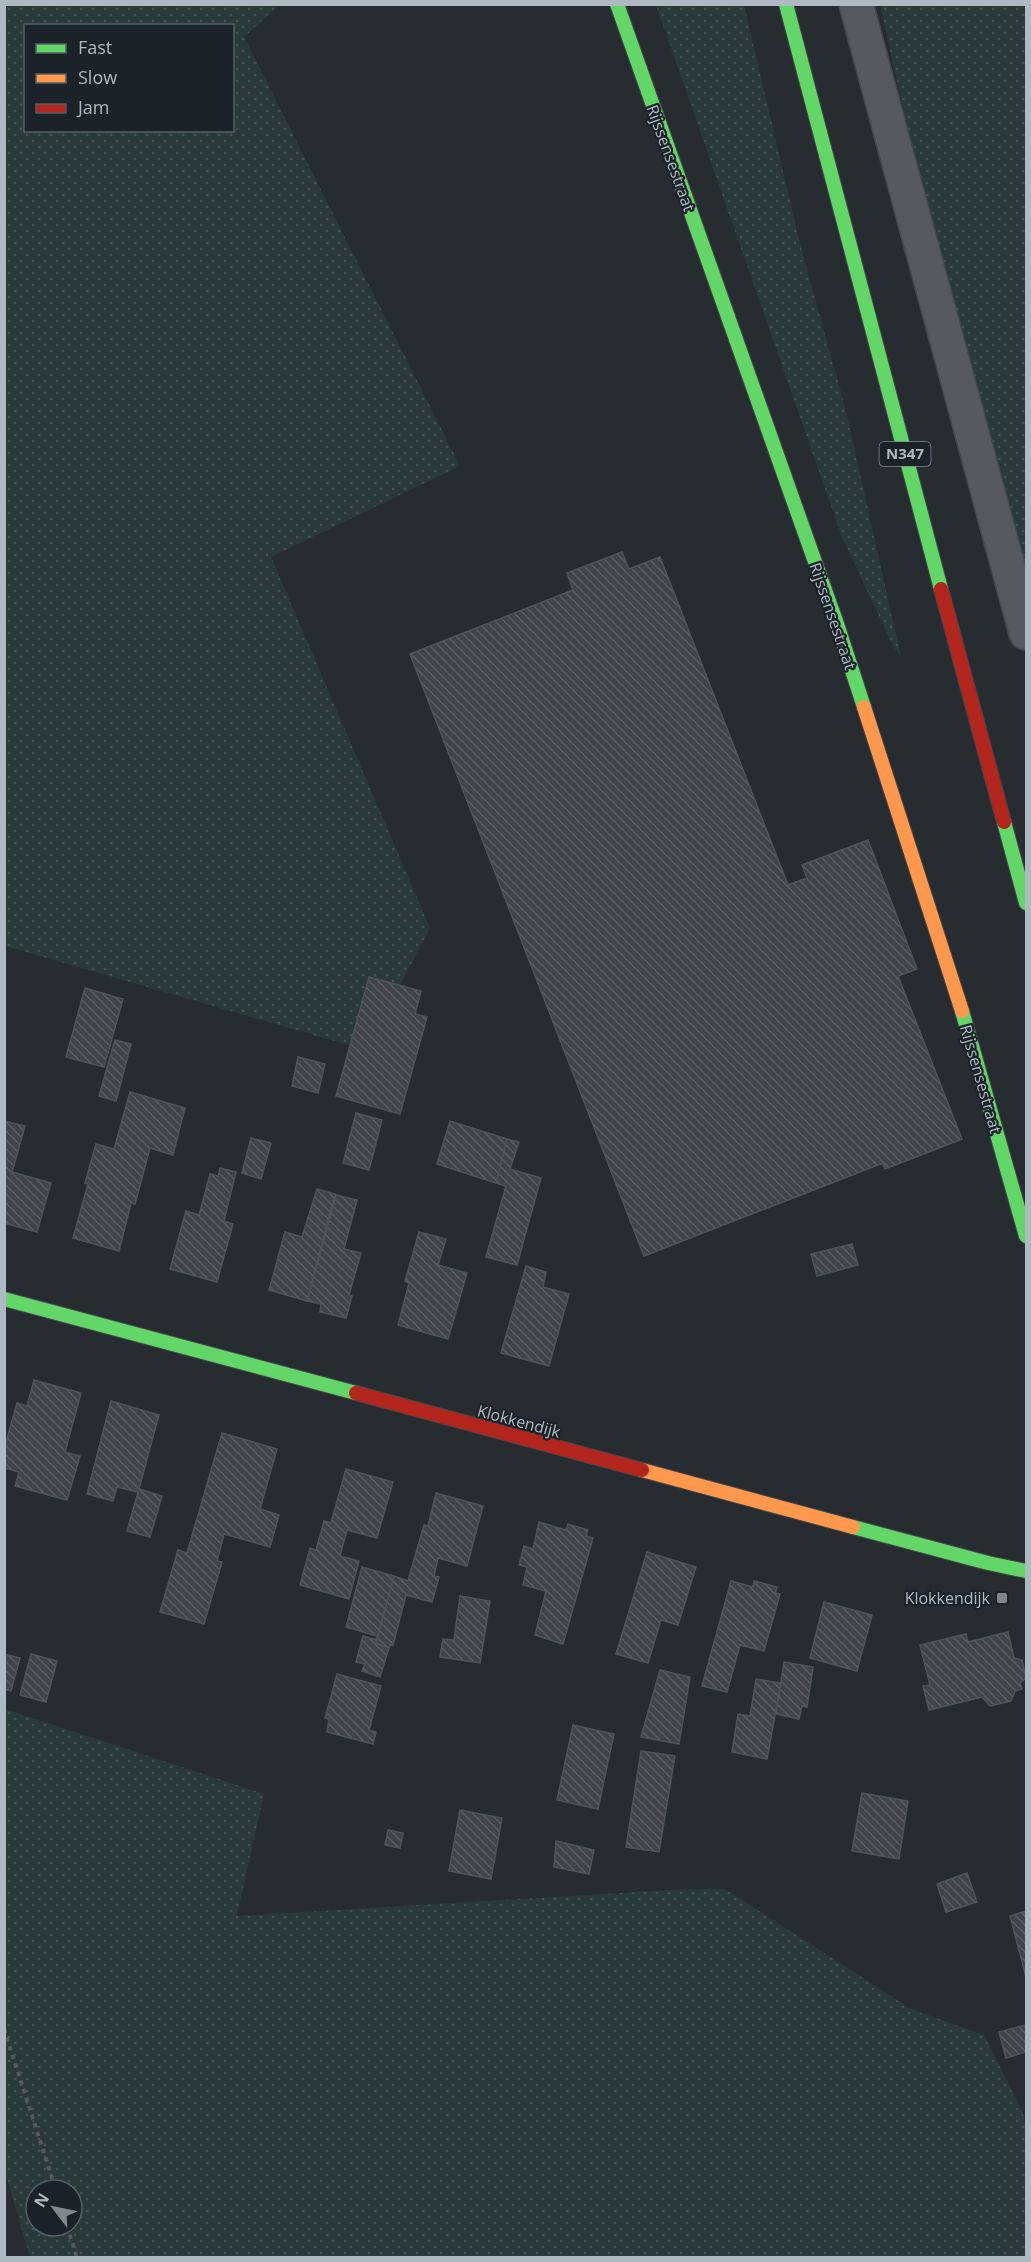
<svg xmlns="http://www.w3.org/2000/svg" width="1031" height="2262" font-family="'Open Sans',sans-serif">
  <style>
    .green { fill: url(#green-dots); fill-rule: evenodd }
    .building { fill: url(#building-back-hatch); stroke: #4e5457; stroke-width: 1.5 }
    .lines { fill: none; stroke-linecap: round; stroke-linejoin: round }
    .street-casing { stroke: #44484b; stroke-width: 36 }
    .fast-casing { stroke: #44484b; stroke-width: 16 }
    .slow-casing { stroke: #44484b; stroke-width: 16 }
    .jam-casing { stroke: #44484b; stroke-width: 16 }
    .path { stroke: #555a5d; stroke-width: 4; stroke-dasharray: 4.5 4.5; stroke-linecap: butt }
    .street { stroke: #565a5f; stroke-width: 33 }
    .fast { stroke: #63d668; stroke-width: 14 }
    .slow { stroke: #ff974d; stroke-width: 14 }
    .jam { stroke: #b3261e; stroke-width: 14 }
    .poi-dot { fill: #80888e; stroke: #1b2329; stroke-width: 2 }
    .labels { text-anchor: middle; stroke-width: 4.5; stroke-linejoin: round; paint-order: stroke }
    .shield { fill: #1b2329; stroke: #838c93; stroke-width: 1.5 }
    .shield-label { font-size: 15px; font-weight: bold; fill: #b0b9c1 }
    .street-label { font-size: 16px; fill: #b0b9c1; stroke: #1b2329 }
    .poi-label { font-size: 16px; fill: #b0b9c1; stroke: #1b2329; text-anchor: end }
  </style>
  <defs>
    <pattern id="green-dots" width="8" height="8" patternUnits="userSpaceOnUse" patternTransform="scale(1.5)"><rect width="8" height="8" fill="#2a3a39"/><path d="M2 2h.1M6 6h.1" fill="none" stroke="#465454" stroke-width="1.8" stroke-linecap="round"/></pattern>
    <pattern id="building-back-hatch" width="6" height="6" patternUnits="userSpaceOnUse" patternTransform="scale(1.5)"><rect width="6" height="6" fill="#404448"/><path d="M-1 5l2 2M0 0l6 6M5-1l2 2" fill="none" stroke="#595d61"/></pattern>
  </defs>
  <rect width="100%" height="100%" fill="#272c30"/>
  <path class="green" d="M4,5H279L244,37L460,466L271,557L430,928L366,1050L5,946ZM26,26H232V130H26Z
    M656,5H744L801,248L846,411L901,657L893,646L842,537Z
    M880,5H1026V572L934,247Z
    M5,1709L264,1794L237,1916L670,1890L725,1889L911,2009L984,2035L1022,2111L1026,2125V2257H30L4,2169ZM36,2190H72V2226H36Z"/>
  <path class="building" d="M622,552L629,569L660,557L788,885L807,878L802,865L868,840L917,969L898,976L962,1139L885,1169L883,1163L644,1256L410,654L573,590L567,573Z
    M369,977L421,991L415,1014L427,1017L400,1114L336,1096Z
    M85,988L123,999L104,1067L66,1057Z
    M115,1040L131,1044L116,1101L99,1096Z
    M298,1057L325,1064L318,1093L292,1086Z
    M130,1092L185,1108L173,1155L150,1148L135,1204L131,1203L119,1251L73,1238L88,1184L85,1183L96,1144L114,1149Z
    M356,1113L382,1120L369,1170L343,1163Z
    M4,1121L25,1126L12,1172L51,1183L37,1232L4,1223Z
    M450,1121L507,1139L496,1183L437,1164Z
    M251,1138L271,1143L261,1179L242,1173Z
    M507,1139L519,1142L510,1169L541,1178L517,1265L486,1257L506,1186L496,1183Z
    M220,1168L236,1172L224,1221L233,1224L217,1282L170,1269L186,1211L199,1215L210,1174L218,1176Z
    M317,1189L335,1194L307,1301L269,1290L285,1232L302,1237Z
    M336,1195L357,1200L344,1249L361,1253L349,1295L352,1296L346,1318L320,1312L321,1304L307,1301Z
    M419,1232L446,1239L438,1265L467,1273L448,1339L398,1325L409,1283L405,1281Z
    M852,1244L858,1265L817,1276L811,1254Z
    M526,1266L546,1272L543,1287L569,1294L549,1366L501,1353Z
    M34,1380L81,1393L65,1452L80,1456L67,1500L15,1486L19,1472L4,1468V1449L17,1403L27,1406Z
    M111,1401L159,1415L139,1489L162,1496L150,1537L127,1531L138,1492L117,1487L113,1501L87,1494Z
    M222,1433L277,1449L260,1509L279,1515L270,1547L224,1534L217,1561L222,1562L204,1624L160,1612L178,1550L187,1553Z
    M346,1469L393,1482L377,1538L347,1530L340,1556L359,1561L349,1599L300,1585L310,1548L316,1550L324,1521L331,1523Z
    M436,1493L483,1506L467,1566L438,1558L434,1576L439,1577L432,1602L406,1595L393,1645L390,1644L389,1648L376,1643L394,1576L408,1581L424,1525L428,1526Z
    M539,1522L566,1530L568,1524L588,1530L586,1536L593,1538L563,1644L535,1635L546,1591L523,1585L527,1567L519,1565L524,1546L533,1549Z
    M647,1552L696,1567L678,1625L661,1620L648,1663L616,1654Z
    M362,1567L394,1576L376,1643L389,1648L380,1677L362,1671L365,1664L356,1662L363,1636L376,1640L377,1636L346,1627Z
    M731,1581L753,1587L754,1581L777,1587L775,1593L780,1594L764,1651L740,1645L727,1692L702,1686Z
    M460,1596L490,1601L480,1663L440,1657L443,1639L454,1640Z
    M824,1602L872,1615L857,1671L810,1658Z
    M1008,1632L1014,1658L1022,1660L1026,1678L1020,1683L1022,1689L1015,1691L1011,1701L990,1706L982,1697L929,1710L923,1686L930,1685L920,1645L966,1634L968,1642Z
    M4,1654L20,1658L11,1691L4,1689Z
    M31,1654L57,1661L46,1702L20,1695Z
    M784,1662L813,1667L807,1707L802,1706L799,1719L776,1714Z
    M660,1670L690,1677L679,1744L641,1737Z
    M337,1674L381,1686L369,1730L376,1732L373,1744L327,1732L329,1719L325,1718Z
    M756,1679L781,1683L767,1759L732,1752L738,1714L750,1716Z
    M573,1725L614,1734L598,1809L557,1800Z
    M641,1751L675,1756L659,1852L626,1847Z
    M862,1793L908,1801L899,1859L852,1851Z
    M460,1810L502,1818L491,1879L449,1871Z
    M388,1830L403,1833L400,1848L385,1845Z
    M556,1841L594,1850L589,1874L554,1867Z
    M967,1873L977,1902L946,1912L937,1884Z
    M1026,1911V1977L1010,1916Z
    M1026,2025V2052L1006,2058L999,2032Z"/>
  <g class="lines">
    <defs>
      <path id="street" d="M856,4L1026,633"/>
      <path id="fast" d="M617,4L836,621L864,707
        M786,4L941,589
        M1004,822L1026,903
        M962,1011L1026,1236
        M4,1299L356,1393
        M853,1527L988,1563L1026,1571"/>
      <path id="slow" d="M864,707L962,1011
        M642,1470L853,1527"/>
      <path id="jam" d="M941,589L1004,822
        M356,1393L642,1470"/>
    </defs>
    <use href="#street" class="street-casing"/>
    <use href="#fast" class="fast-casing"/>
    <use href="#slow" class="slow-casing"/>
    <use href="#jam" class="jam-casing"/>
    <path class="path" d="M4,2029L56,2190
      M67,2226L77,2258"/>
    <use href="#street" class="street"/>
    <use href="#fast" class="fast"/>
    <use href="#slow" class="slow"/>
    <use href="#jam" class="jam"/>
  </g>
  <rect class="poi-dot" x="996" y="1592" width="12" height="12" rx="3"/>
  <g class="labels">
    <rect class="shield" x="879.5" y="442" width="51" height="24" rx="4.5"/>
    <g class="shield-label">
      <text x="905" y="459">N347</text>
    </g>
    <g class="street-label">
      <text transform="translate(671 158) rotate(70)" y="6">Rijssensestraat</text>
      <text transform="translate(833 616) rotate(71)" y="6">Rijssensestraat</text>
      <text transform="translate(981 1079) rotate(74)" y="6">Rijssensestraat</text>
      <text transform="translate(519 1421) rotate(15)" y="6">Klokkendijk</text>
    </g>
    <g class="poi-label">
      <text x="990" y="1604">Klokkendijk</text>
    </g>
  </g>
  <rect width="1031" height="2262" fill="none" stroke="#b0b9c1" stroke-width="12"/>
  <rect x="24" y="24" width="210" height="108" fill="#1b2329" stroke="#575f66" stroke-width="1.5"/>
  <rect x="36" y="44" width="30" height="9" fill="#63d668" stroke="#575f66" stroke-width="1.5"/>
  <text x="78" y="54" font-size="18" fill="#b0b9c1">Fast</text>
  <rect x="36" y="74" width="30" height="9" fill="#ff974d" stroke="#575f66" stroke-width="1.5"/>
  <text x="78" y="84" font-size="18" fill="#b0b9c1">Slow</text>
  <rect x="36" y="104" width="30" height="9" fill="#b3261e" stroke="#575f66" stroke-width="1.5"/>
  <text x="78" y="114" font-size="18" fill="#b0b9c1">Jam</text>
  <g transform="translate(54 2208) rotate(302)"><circle r="28" fill="#1b2329" stroke="#575f66" stroke-width="1.5"/>
  <path d="M0-4.5L10 22L0 15L-10 22Z" fill="#80888e"/>
  <text y="-9" font-size="16" font-weight="bold" text-anchor="middle" fill="#b0b9c1">N</text>
  </g>
</svg>
